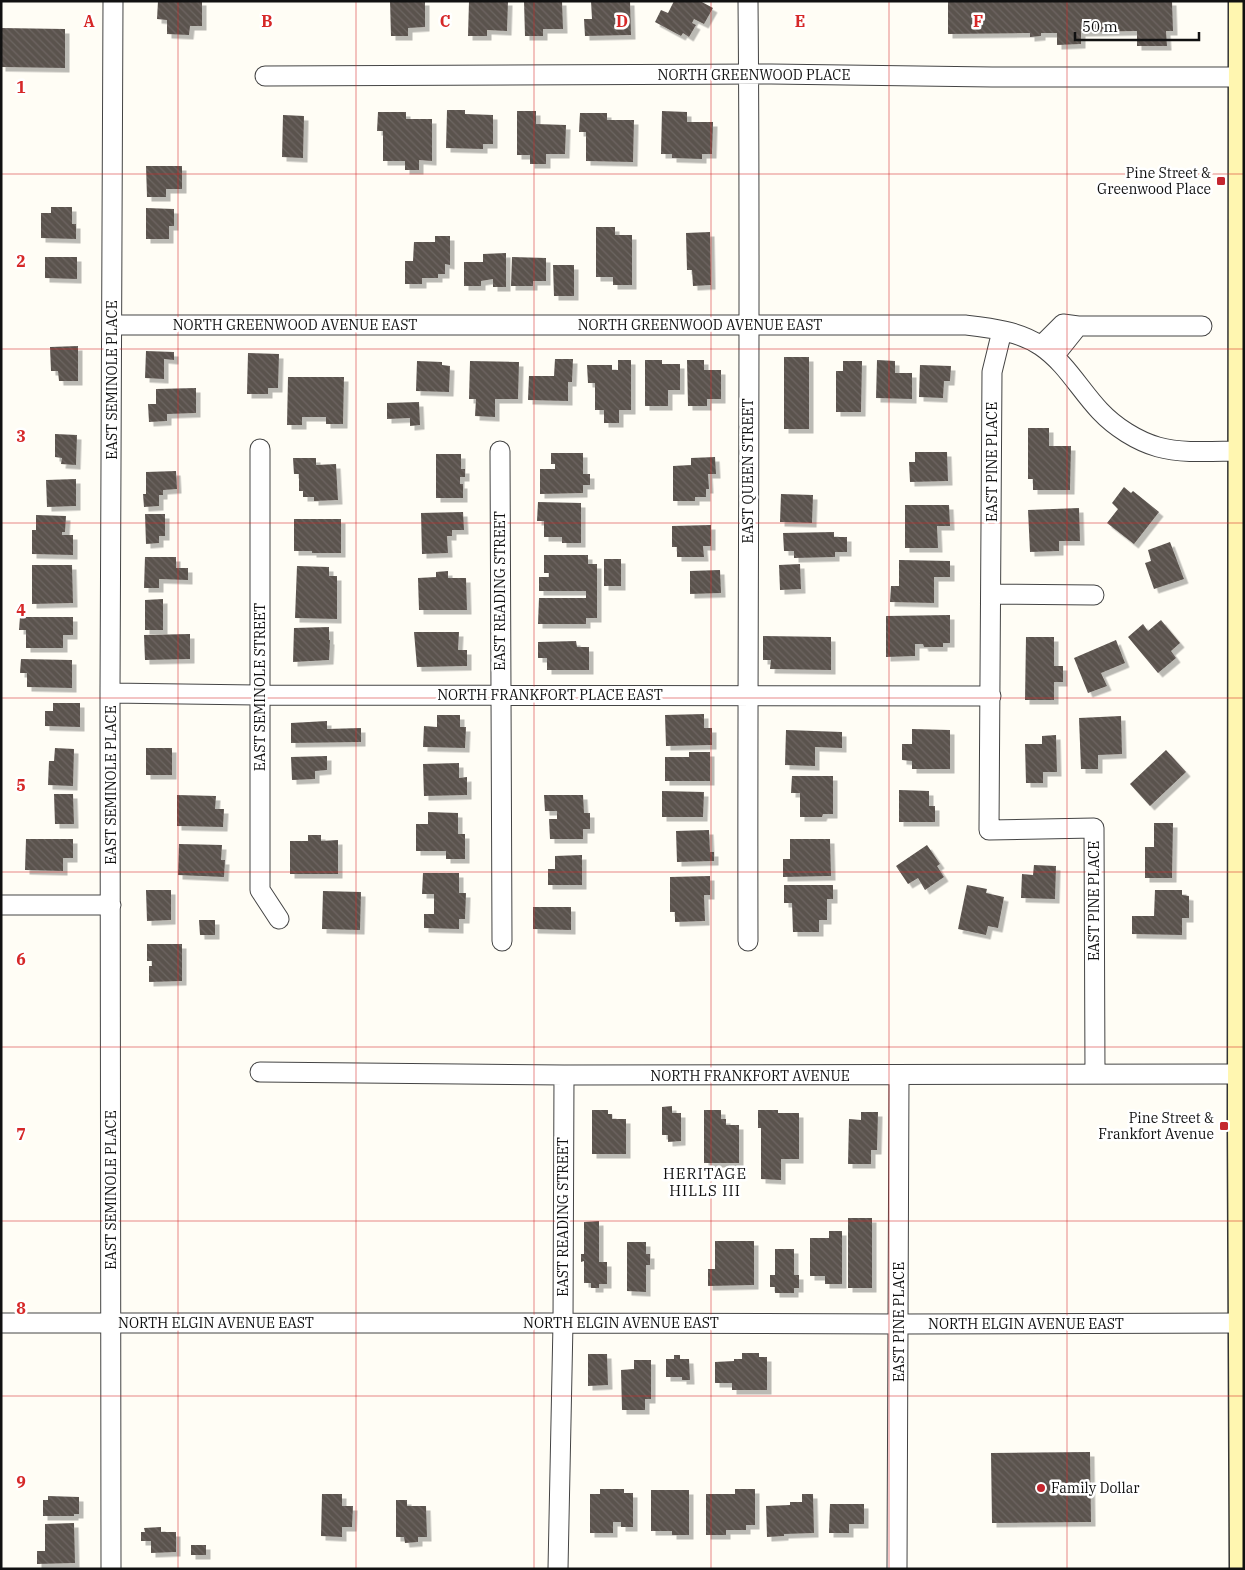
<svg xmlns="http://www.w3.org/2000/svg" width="1245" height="1570" viewBox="0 0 1245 1570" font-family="'IBM Plex Serif',serif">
  <defs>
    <pattern id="building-back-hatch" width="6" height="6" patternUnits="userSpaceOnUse" patternTransform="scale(1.25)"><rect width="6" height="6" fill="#5a524d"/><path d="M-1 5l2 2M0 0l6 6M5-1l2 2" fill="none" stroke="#6d6662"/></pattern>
    <filter id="shadow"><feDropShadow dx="4.5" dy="4.5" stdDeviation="0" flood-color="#0004"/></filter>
  </defs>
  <rect width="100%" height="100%" fill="#fffdf5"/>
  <path fill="url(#building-back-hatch)" filter="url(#shadow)" d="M158 1H202V26H190L189 35 167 34V20L157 19Z
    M390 1H425V27L408 28V36H391Z
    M469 1H508L507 31 487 30V36H468Z
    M524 1H562L563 29H543V36H525Z
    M591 1H630L631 35 585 36 584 19H592Z
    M674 1H700L713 8 704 24 694 19 692 23 696 25 689 37 683 33 681 36 655 22 661 10 668 13Z
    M948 1H1172L1173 31H1166L1167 46H1137V31L1081 32V44L1057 45V33H1041V36L1030 37V33L948 34Z
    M1 28 65 29V68L1 67Z
    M447 110H465V114L493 115V144H483V149L446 148Z
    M517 111H536V124L566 125 565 154H546V164H530V155H517Z
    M662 111 687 112V122H713L712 154H702V159L672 158V154H661Z
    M378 112H406V119H432V161L419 160V170H405V161H383V131H377Z
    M580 113H607V120H634L633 162 586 161V132H579Z
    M283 115 304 116 303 158 282 157Z
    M146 166H182V189H166V197H147Z
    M51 207H72V224H76V239L41 238V213H51Z
    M146 208 174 209V226H169V239H146Z
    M596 227H615V235H632V285H613V277H596Z
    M710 232 711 285 693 286 692 270H687L686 233Z
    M435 236H450V265L445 264V274H438V278H422V284H405V261H413L414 242H435Z
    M506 253V287H493V279L481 281V286H464V262H483V254Z
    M45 257H77V279L45 278Z
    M512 257 546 258V281H533V286H511Z
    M553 265H574V296H554Z
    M78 346V381H59L58 371H51L50 347Z
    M146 351 174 352V360L164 359V379L145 378Z
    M248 353 279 354 278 388H268V394H247Z
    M784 357H809V429H784Z
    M555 359H573L572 382H568V401L528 400 529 376H554Z
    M618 360H631V410H619V423H604V410H595V383H588L587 365H612V370H618Z
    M645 360H662V364H680V390H668V406H645Z
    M687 360H704V370H721V399H707V406H688Z
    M877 360 895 361V373H912V399L876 398Z
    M417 361 442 362V365L450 366 449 392 416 391Z
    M470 361 519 362 518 399H495V417L475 416 476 399H469Z
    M843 361H862L861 412H836V371H843Z
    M920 365 951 366 950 381H944L943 398 919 397Z
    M288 377H344L343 424H326V417H302V425H287Z
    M196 388V413L167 414V421L149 422 148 404H156V389Z
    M419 402 420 425 410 426V418L387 419V403Z
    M1028 428H1049V446H1071L1070 490H1033V479H1028Z
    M55 434 77 435 76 465 61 464 62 458 55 457Z
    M915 452H947L948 481 910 482 909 462H915Z
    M551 453H583V474H590V485H583V493L540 494V469H555V464H551Z
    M436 454H461V469H465V477H460V484H463V498H436Z
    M715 457 716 474H708L709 489H706V497H695V501H673V466L691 465V458Z
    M293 458H316V465L336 464 338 500 314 501V497H303V491H299V474H294Z
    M176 471 177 489 163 490V495H159V506L144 507 143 494H146V472Z
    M76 479V506L47 507 46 480Z
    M1124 487 1131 493 1133 491 1159 512 1134 544 1107 523 1118 509 1112 503Z
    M781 494 813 495 812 523 780 522Z
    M538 502 581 503V543H562V537H544V521H537Z
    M905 505H949L950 526H937L938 548H905Z
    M1079 508 1080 541H1059V551L1030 552 1028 510Z
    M463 512 464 530H452V536H447L448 553 422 554 421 513Z
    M145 514H165V536H159V543L146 544Z
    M36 515 66 516 65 532H62V535H73V555L32 554V530H36Z
    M294 519H341V553H312V551H294Z
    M711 525V546H703L704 557H677V547H672V526Z
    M834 532V537H847V552H835V557L794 558V551H784L783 533Z
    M1170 542 1184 579 1154 589 1145 563 1151 561 1148 550Z
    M544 555H588V564H597V618H586V624H538L539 598H586V591H539V577H549V573H544Z
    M145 557H176V568H188V580L159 579V588H144Z
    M604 559H621V586H604Z
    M899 560 950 561V577H934V603L890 602 891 586H899Z
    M800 564 801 589 780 590 779 565Z
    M32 565H72L73 603 32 604Z
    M297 566 329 567V576H337V619L295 618Z
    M720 570 721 593 690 594V571Z
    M448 571V578H466L467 610H419L418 578 436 577V572Z
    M163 599V630H145V600Z
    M950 615V643H943V647H924L923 644H915V656L886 657V616Z
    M20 617H73V635H63V648H26V630H19Z
    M1161 620 1180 643 1171 651 1176 658 1158 673 1128 637 1143 624 1148 631Z
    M329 627V640H330L329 660 293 662 294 628Z
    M414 632H459L458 650H467V666L417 667Z
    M190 634V659L145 660 144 635Z
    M763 636 831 637V670L770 669 771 660H763Z
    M1026 637H1054V666H1063V682H1054V700H1025Z
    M1116 640 1125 663 1101 673 1107 686 1088 693 1074 658Z
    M576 641 577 647H589V670H547V658H538V642Z
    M21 659 72 660V688L27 687V673H20Z
    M53 703H80V727L45 726V711H53Z
    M704 714V728H712V745L666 746 665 715Z
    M437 715H460V727H466L465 748 423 747 424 726 437 727Z
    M1121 716 1122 754 1098 755V769H1081L1079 718Z
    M327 721V729L361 728V742L291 743V723Z
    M912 729 950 730V769H912V761L902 760V744H912Z
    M786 730 842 732V748L815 747V766L785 765Z
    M1056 735 1057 772H1043V783H1026L1025 744H1042V736Z
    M55 748 74 749 73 786 48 785 49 761H54Z
    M146 748H172V775H146Z
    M1166 750 1186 772 1150 806 1130 784Z
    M689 752H710V781H665V757H689Z
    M327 756V770L315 771V779L292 780 291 757Z
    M459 763V778L467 777V795L424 796 423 764Z
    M792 776H833V814H823L822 817H800V793H791Z
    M899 790 929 791V806H935V822H899Z
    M662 791 704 792 703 817H662Z
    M54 794H73L74 824H55Z
    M177 795 216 796 215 809H224L223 827 177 826Z
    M544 795H583L584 813H590V829H583V839H550L549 819H557V811H545Z
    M428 812 458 813V834H465V859H446V851H416V824H428Z
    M1154 823H1173L1172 878H1145V847H1154Z
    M709 830 710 852H714V861L677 862 676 831Z
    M308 835H321V841L338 840V874H290V841H308Z
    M26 839H73V858H63V871L25 870Z
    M790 839H830L831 876 783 877V859H790Z
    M179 844 222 845 221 860H225L224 877 178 875Z
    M927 845 940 864 937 866 944 877 925 890 918 878 908 884 896 866Z
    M582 855V885H548V869H555V856Z
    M1034 865 1056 866 1055 899 1021 898 1022 874 1033 875Z
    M423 873H459V893H466L465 919H459V929L424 928V914H434V894H422Z
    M710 876V895H704L705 921 675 922V912H670V877Z
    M784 885H833V899H827V920H819V932H793L792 903H784Z
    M967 885 987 889 986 893 1004 897 998 928 988 926 986 935 958 929Z
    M146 890H171V920L147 921Z
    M1155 890H1182V895L1189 896V918H1182V935L1132 934V916H1154Z
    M323 891 361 892 360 930 322 929Z
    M533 907H571V930L533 929Z
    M199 920H215V935H200Z
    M147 944H182V981L149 982V966H152V961H147Z
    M672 1106V1113H681V1141L668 1142V1135H662V1107Z
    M592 1110H608V1114H612V1119H626V1154H592Z
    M704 1110H721V1119H726V1125H739V1163H704Z
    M758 1110H778V1113H799V1159H781V1180L761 1179V1128H758Z
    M861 1112H878L877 1150H871V1164H848L849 1119 861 1120Z
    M848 1218H872V1288H848Z
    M599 1221V1262H607V1284H599V1288H591V1283H584V1261L581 1262V1254H584V1222Z
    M829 1231H842V1284H825V1276H810V1238H829Z
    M715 1241H754V1285L708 1286V1269H715Z
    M627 1242H646V1254H650V1265H646V1292L627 1291Z
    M775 1249H794V1275H799V1288H794V1293H775V1287H770V1275H775Z
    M742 1353H759V1357H767V1390H732V1383H715V1362L734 1361V1359H742Z
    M588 1354H607L608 1385 588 1386Z
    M674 1355H680V1359H689L690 1380H682V1377H666V1359H674Z
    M634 1360H651V1399H645V1410H622L621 1370 634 1369Z
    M1090 1452 1091 1522 992 1523 991 1453Z
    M600 1489H624V1493H633V1527H621V1522H613V1533H590V1494H600Z
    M735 1489H755V1525H746V1530H726V1535H706V1494H735Z
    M651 1490H689V1535H672V1531H651Z
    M322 1494H342V1506H353L352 1527H342V1537L321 1536Z
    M802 1494H813L814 1533 784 1534V1536L767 1537 766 1506 790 1505V1502H802Z
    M48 1496 79 1497V1514H74V1516H43V1500H48Z
    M396 1500H407V1506H426L427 1537H418V1542L405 1543 404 1537H396Z
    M830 1504H864V1524H849V1533H829Z
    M74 1523 75 1563 37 1564V1551H45V1524Z
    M161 1527V1532H176V1552L151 1553V1541H141V1532H145L144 1528Z
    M191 1545H206V1555H191Z"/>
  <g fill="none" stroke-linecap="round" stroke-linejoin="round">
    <defs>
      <path id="street" d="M748 1C751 315 747 628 748 941
        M265 76 771 74 992 77H1242
        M112 325H965C991 328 1019 331 1041 346 1066 363 1080 390 1100 411 1115 427 1137 441 1158 447 1184 454 1215 451 1242 451
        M1002 331 992 372 989 830 1094 828 1095 1074
        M1041 346 1063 324 1078 326H1202
        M1054 356 1078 326
        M260 449V890L279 919
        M500 451 502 941
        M991 594 1094 595
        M110 693 260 695 991 696
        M1 905H111
        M260 1072 564 1075 1241 1074
        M1 1323H563L899 1324 1242 1323
        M111 1569 110 693 113 1
        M558 1569 563 1323 564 1075
        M897 1569 899 1076"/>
      <path id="secondary" d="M1242 1 1241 1126 1243 1569"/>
    </defs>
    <use href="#street" stroke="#444" stroke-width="21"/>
    <use href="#secondary" stroke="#333" stroke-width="29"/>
    <use href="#street" stroke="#fff" stroke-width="19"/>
    <use href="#secondary" stroke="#fff6b0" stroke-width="26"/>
  </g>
  <path fill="none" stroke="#d62828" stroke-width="1" stroke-opacity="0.55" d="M178 1V1569M356 1V1569M534 1V1569M711 1V1569M889 1V1569M1067 1V1569M1 174H1244M1 349H1244M1 523H1244M1 698H1244M1 872H1244M1 1047H1244M1 1221H1244M1 1396H1244"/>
  <g fill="#c4262e" stroke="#fff" stroke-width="2">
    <rect x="1216" y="176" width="10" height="10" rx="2.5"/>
    <rect x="1219" y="1121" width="10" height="10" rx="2.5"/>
    <circle cx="1041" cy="1488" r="5"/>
  </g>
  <g text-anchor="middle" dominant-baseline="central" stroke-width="5" stroke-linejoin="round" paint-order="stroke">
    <g font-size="14" fill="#111" stroke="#fff">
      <text x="754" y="75">NORTH GREENWOOD PLACE</text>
      <text x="295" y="325">NORTH GREENWOOD AVENUE EAST</text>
      <text x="700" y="325">NORTH GREENWOOD AVENUE EAST</text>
      <text transform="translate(112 380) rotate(-90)">EAST SEMINOLE PLACE</text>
      <text transform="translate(992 462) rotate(-90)">EAST PINE PLACE</text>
      <text transform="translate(748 471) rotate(-90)">EAST QUEEN STREET</text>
      <text transform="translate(500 591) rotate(-90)">EAST READING STREET</text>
      <text transform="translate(260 687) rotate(-90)">EAST SEMINOLE STREET</text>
      <text x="550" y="695">NORTH FRANKFORT PLACE EAST</text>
      <text transform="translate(111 785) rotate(-90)">EAST SEMINOLE PLACE</text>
      <text transform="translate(1094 901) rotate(-90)">EAST PINE PLACE</text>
      <text x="750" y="1076">NORTH FRANKFORT AVENUE</text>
      <text transform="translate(111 1190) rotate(-90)">EAST SEMINOLE PLACE</text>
      <text transform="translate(563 1217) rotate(-90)">EAST READING STREET</text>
      <text transform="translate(899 1322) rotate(-90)">EAST PINE PLACE</text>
      <text x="216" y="1323">NORTH ELGIN AVENUE EAST</text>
      <text x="621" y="1323">NORTH ELGIN AVENUE EAST</text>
      <text x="1026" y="1324">NORTH ELGIN AVENUE EAST</text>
    </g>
    <g font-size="14" fill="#111" stroke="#fff" text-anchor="end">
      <text x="1211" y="173">Pine Street &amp;<tspan x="1211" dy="16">Greenwood Place</tspan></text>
      <text x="1214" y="1118">Pine Street &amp;<tspan x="1214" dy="16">Frankfort Avenue</tspan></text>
      <text x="1051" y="1488" text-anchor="start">Family Dollar</text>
    </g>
    <g font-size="15" letter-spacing="1" fill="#111" stroke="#fff">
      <text x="705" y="1173">HERITAGE<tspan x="705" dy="17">HILLS III</tspan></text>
    </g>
  </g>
  <g font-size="16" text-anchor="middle" font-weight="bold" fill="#d62828" stroke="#fff" stroke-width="5" stroke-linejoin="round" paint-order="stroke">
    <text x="89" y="27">A</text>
    <text x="267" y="27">B</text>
    <text x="445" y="27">C</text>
    <text x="622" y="27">D</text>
    <text x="800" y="27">E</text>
    <text x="978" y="27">F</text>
    <text x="21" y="93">1</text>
    <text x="21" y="267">2</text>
    <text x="21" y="442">3</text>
    <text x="21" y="616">4</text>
    <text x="21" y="791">5</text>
    <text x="21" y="965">6</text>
    <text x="21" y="1140">7</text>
    <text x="21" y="1314">8</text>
    <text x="21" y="1488">9</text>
  </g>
  <rect width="1245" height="1570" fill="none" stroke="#111111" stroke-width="5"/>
  <path d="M1075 32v8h124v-8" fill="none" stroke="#111111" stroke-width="2.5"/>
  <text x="1082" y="32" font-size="15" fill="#111111" stroke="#ffffff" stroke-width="4" paint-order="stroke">50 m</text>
</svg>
